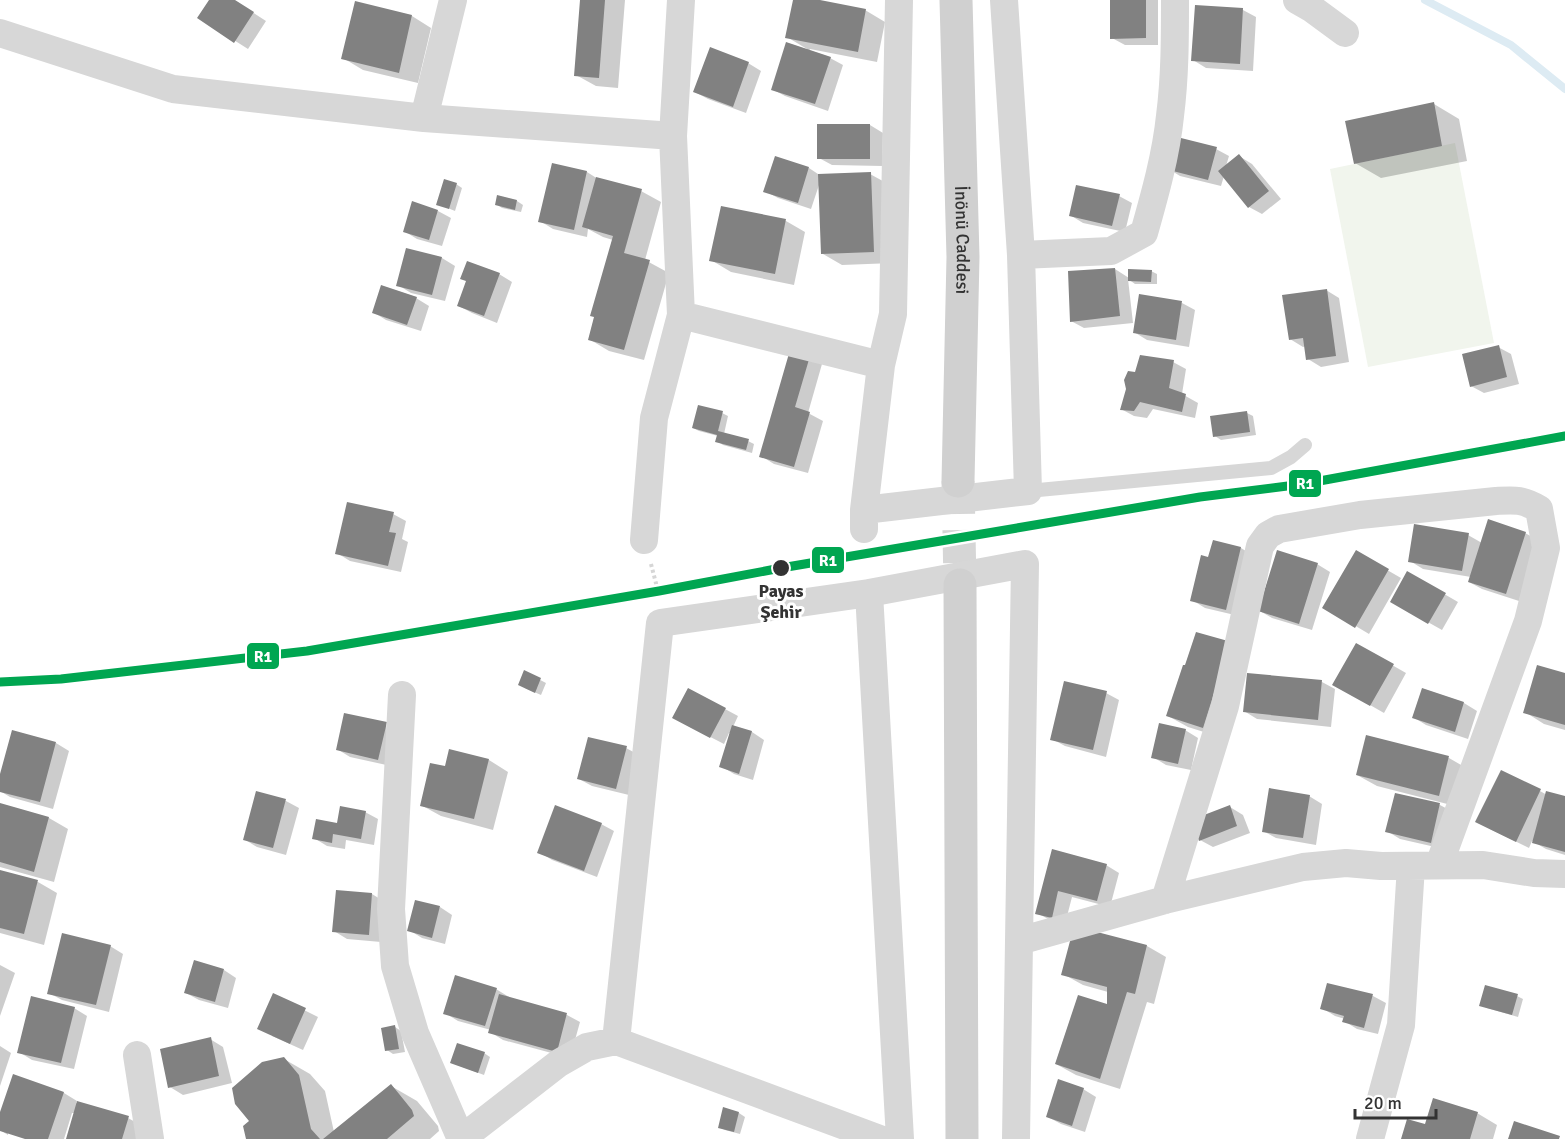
<svg xmlns="http://www.w3.org/2000/svg" width="1565" height="1139" viewBox="0 0 1565 1139" font-family="Signika,sans-serif">
  <rect width="100%" height="100%" fill="#fff"/>
  <path fill="#f1f5ed" d="M1455 143 1494 343 1368 367 1330 169Z"/>
  <path fill="#0003" d="M211 0H234L266 21 248 49 199 18Z
    M582 0H625L618 88 596 86 576 75Z
    M795 0H812L865 10 885 22 877 62 810 49 809 51 830 58 843 65 828 111 785 96 772 89 807 49 787 37Z
    M1111 0H1158V45H1125L1112 38Z
    M356 3 412 16 431 28 418 83 363 70 343 58Z
    M1196 7 1243 10 1256 17 1253 71 1206 68 1193 60Z
    M748 63 761 71 746 113 708 99 695 92Z
    M1434 104 1459 119 1467 161 1381 178 1355 163Z
    M870 125 883 133 882 166 832 165 819 158Z
    M1216 149 1229 156 1226 166 1239 156 1252 164 1281 199 1262 214 1249 207 1224 176 1221 186 1180 176 1167 168Z
    M553 165 587 172 598 179 641 191 661 202 645 260 669 273 644 360 609 351 589 339 613 240 603 237 588 229 587 237 553 229 540 221Z
    M809 168 821 176 870 174 890 185 893 263 842 265 823 254 820 182 811 209 778 198 765 191Z
    M456 184 462 188 455 211 438 204Z
    M1119 196 1132 203 1125 232 1083 223 1070 215Z
    M498 197 517 201 523 205 521 212 502 208 496 204Z
    M722 207 786 221 805 232 794 285 731 272 711 260Z
    M438 211 451 218 442 246 417 239 404 231Z
    M407 249 442 258 455 266 445 301 411 293 398 285Z
    M1115 269 1129 278 1151 271 1157 274V284H1135L1128 279 1133 323 1084 328 1071 321Z
    M499 274 512 282 497 323 472 313 459 306Z
    M1326 290 1339 298 1349 362 1321 367 1308 359 1306 346 1303 347 1290 339Z
    M416 298 429 306 421 331 386 320 373 312Z
    M1182 303 1195 310 1189 347 1147 340 1134 332Z
    M1498 347 1511 354 1519 384 1484 393 1471 386Z
    M791 352 822 364 808 413 823 421 808 473 774 464 761 456Z
    M1173 362 1186 369 1182 394 1198 403 1195 418 1153 409 1147 418 1134 416 1121 409 1136 374Z
    M722 413 728 416 724 434 748 441 754 444 752 453 723 445 717 441 718 436 699 431 693 428Z
    M1247 413 1253 416 1256 435 1221 440 1215 436Z
    M393 514 406 521 402 539 408 542 401 572 350 561 337 553Z
    M1525 533 1538 540 1519 601 1482 589 1469 582 1471 577 1423 569 1410 561 1468 535 1482 543Z
    M1214 542 1241 548 1254 556 1239 616 1205 608 1192 600 1210 559Z
    M1356 552 1401 578 1369 634 1324 607Z
    M1317 564 1330 572 1312 630 1272 618 1260 611Z
    M1408 573 1458 602 1442 630 1392 602Z
    M1197 633 1223 738 1188 727 1168 716Z
    M1357 645 1406 673 1384 713 1335 685Z
    M525 672 546 683 541 695 525 688Z
    M1565 674V730L1544 724 1525 712Z
    M1322 682 1335 689 1331 727 1257 719 1244 711Z
    M1423 690 1464 703 1477 711 1468 739 1426 725 1413 717Z
    M1106 693 1119 700 1106 757 1065 746 1052 739Z
    M725 709 738 716 733 727 752 732 764 740 753 780 734 774 721 766 731 734 729 733 724 744 687 725Z
    M386 724 391 766 350 757 337 749Z
    M1185 730 1198 738 1191 770 1166 765 1153 757Z
    M1367 737 1449 758 1468 769 1459 807 1377 786 1357 775Z
    M56 743 69 751 53 809 10 797 0 791V779Z
    M626 748 639 755 629 795 592 786 579 779Z
    M489 760 508 772 493 830 441 816 421 805 446 768Z
    M1540 791 1547 795 1565 798V855L1546 849 1532 841 1529 848 1490 829Z
    M257 793 286 801 299 808 286 855 257 847 244 839Z
    M1396 794 1440 805 1453 812 1444 849 1400 839 1387 831Z
    M1309 796 1322 804 1316 845 1276 838 1263 831Z
    M0 805 49 818 68 829 54 882 0 867Z
    M1230 807 1243 815 1250 833 1213 847 1200 840Z
    M365 812 378 819 374 845 346 840 345 849 327 846 314 838 338 824Z
    M601 824 614 831 597 877 552 860 539 852Z
    M1053 851 1106 865 1119 873 1110 907 1072 897 1065 924 1050 920 1037 913Z
    M0 872 38 882 57 893 44 945 0 933Z
    M338 891 372 894 385 902 381 942 347 939 334 931Z
    M440 907 452 915 445 944 422 938 409 930Z
    M1076 927 1147 946 1166 957 1154 1004 1147 1002 1120 1089 1076 1075 1056 1064 1108 1006V992L1083 985 1063 974Z
    M110 946 123 954 109 1012 62 1000 49 993Z
    M0 965 15 973 0 1016Z
    M224 970 236 978 228 1008 199 1000 186 993Z
    M1328 984 1373 996 1386 1003 1378 1034 1357 1029 1344 1021 1345 1019 1335 1016 1322 1008Z
    M496 989 509 997V998L567 1015 580 1022 570 1058 503 1040 490 1032 491 1030 458 1021 445 1013Z
    M274 995 318 1017 303 1050 272 1036Z
    M1517 996 1523 999 1518 1017 1487 1008 1481 1005Z
    M74 1008 87 1016 74 1069 32 1060 19 1052Z
    M395 1027 401 1031 405 1052 393 1054 387 1050Z
    M210 1039 223 1047 232 1083 183 1095 170 1087Z
    M0 1046 11 1053 0 1086Z
    M484 1053 490 1057 484 1075 452 1063Z
    M284 1059 310 1074 325 1091 334 1132 391 1086 417 1101 438 1126 439 1131 430 1139H248L251 1121Z
    M14 1076 64 1093 77 1101 76 1103 128 1118 148 1129 145 1139H68L75 1113H72L64 1139H30L8 1132V1135L0 1130V1117Z
    M1083 1089 1096 1097 1085 1132 1061 1124 1048 1117Z
    M724 1109 739 1113 745 1117 740 1134 725 1130 719 1127Z
    M1477 1113 1497 1125 1493 1139H1402L1426 1126Z"/>
  <g fill="none" stroke-linecap="round" stroke-linejoin="round">
    <path stroke="#ddebf3" stroke-width="8" d="M1425 0 1511 45 1565 89"/>
  </g>
  <path fill="#818181" d="M209 0H235L254 12 234 43 197 18Z
    M580 0H605L599 78 574 76Z
    M793 0H820L866 9 858 52 785 38Z
    M1110 0H1146V38L1110 39Z
    M355 1 412 15 399 73 341 59Z
    M1195 5 1243 8 1240 64 1191 61Z
    M786 42 831 57 815 104 771 90Z
    M710 47 749 62 733 107 693 92Z
    M1434 102 1442 146 1354 164 1345 121Z
    M817 124H870V159H817Z
    M1173 136 1217 147 1208 180 1165 169Z
    M1239 154 1269 191 1248 208 1218 171Z
    M775 156 809 167 798 203 763 192Z
    M552 163 587 171 574 230 538 222Z
    M871 172 874 252 821 254 818 174Z
    M596 177 642 189 624 253 650 260 624 350 588 340 594 317 590 316 613 236 582 227Z
    M444 179 457 183 449 209 436 205Z
    M1076 185 1120 194 1112 226 1069 216Z
    M497 195 517 200 515 210 495 205Z
    M412 201 438 210 429 240 403 232Z
    M721 206 786 219 775 274 709 261Z
    M406 248 442 257 432 295 396 286Z
    M467 261 500 273 484 316 457 306 466 281 460 279Z
    M1115 268 1120 316 1070 322 1068 271Z
    M1128 269 1152 270 1151 282 1128 281Z
    M381 285 417 297 407 325 372 313Z
    M1327 289 1336 356 1306 360 1303 338 1289 340 1282 295Z
    M1139 294 1182 301 1176 340 1133 333Z
    M1499 345 1507 377 1470 387 1462 354Z
    M790 350 810 356 795 407 810 412 794 467 759 457Z
    M1140 355 1174 360 1169 388 1186 394 1182 412 1140 402 1134 411 1120 410 1126 389 1124 380 1128 371 1135 372Z
    M698 405 723 411 718 431 749 439 746 450 715 442 717 435 692 428Z
    M1247 411 1250 432 1213 437 1210 416Z
    M347 502 394 512 389 532 396 533 388 566 335 554Z
    M1488 519 1526 532 1506 594 1468 582Z
    M1414 524 1469 533 1462 571 1408 562Z
    M1213 540 1241 547 1226 610 1190 601 1201 555 1208 557Z
    M1277 550 1318 563 1299 624 1258 611Z
    M1356 550 1389 569 1355 628 1322 608Z
    M1407 571 1446 593 1428 624 1390 602Z
    M1196 632 1228 641 1226 655 1203 728 1166 716 1183 665H1185Z
    M1356 643 1394 664 1370 706 1332 685Z
    M1537 665 1565 673V725L1523 713Z
    M524 670 541 678 535 693 518 685Z
    M1247 673 1322 680 1318 720 1243 712Z
    M1064 681 1107 691 1093 750 1050 740Z
    M688 688 726 708 710 738 672 718Z
    M1422 688 1464 702 1455 732 1412 718Z
    M344 713 387 722 378 760 336 750Z
    M1159 723 1186 729 1178 764 1151 758Z
    M732 725 752 731 739 774 719 767Z
    M12 730 56 742 40 802 0 792V774Z
    M1366 735 1449 756 1439 796 1356 775Z
    M588 737 627 746 616 789 577 779Z
    M449 749 489 759 474 819 420 806 430 763 445 766Z
    M1501 770 1541 789 1516 842 1475 822Z
    M1269 788 1310 795 1303 838 1262 832Z
    M256 791 286 799 273 848 243 840Z
    M1546 791 1565 796V852L1532 843Z
    M1395 793 1440 803 1431 843 1385 832Z
    M0 803 49 817 34 872 0 862Z
    M555 805 602 823 584 871 537 853Z
    M1230 805 1237 826 1199 841 1191 820Z
    M340 806 366 811 361 839 333 834 332 843 312 839 316 819 337 823Z
    M1052 849 1107 864 1097 901 1058 891 1052 918 1035 914Z
    M0 870 38 880 24 934 0 928Z
    M336 890 372 893 369 935 332 932Z
    M415 900 440 906 432 938 407 931Z
    M1074 926 1147 945 1135 994 1127 992 1100 1079 1055 1064 1078 995 1107 1004V987L1061 975Z
    M62 933 111 945 96 1005 47 994Z
    M194 960 224 969 215 1002 184 993Z
    M455 975 497 988 485 1026 443 1014Z
    M1327 983 1373 994 1364 1028 1342 1022 1344 1016 1320 1009Z
    M1485 985 1518 994 1512 1015 1479 1006Z
    M273 993 306 1008 290 1044 257 1029Z
    M499 994 567 1013 557 1052 488 1033Z
    M31 996 75 1007 61 1063 17 1053Z
    M395 1025 399 1049 385 1051 381 1028Z
    M211 1037 219 1076 168 1088 160 1049Z
    M457 1043 485 1052 478 1073 450 1063Z
    M284 1057 299 1075 311 1129 320 1139H246L243 1126 249 1121 235 1104 232 1088 262 1062Z
    M13 1074 64 1092 48 1139H25L0 1131V1112Z
    M1058 1079 1084 1088 1072 1126 1046 1117Z
    M391 1084 412 1110 414 1116 387 1139H323Z
    M1433 1098 1478 1112 1470 1139H1401L1407 1119 1425 1124Z
    M77 1101 129 1116 122 1139H66Z
    M723 1107 739 1112 734 1132 718 1128Z
    M1514 1121 1560 1136 1559 1139H1508Z"/>
  <g fill="none" stroke-linecap="round" stroke-linejoin="round">
    <path stroke="#d6d6d6" stroke-width="33" stroke-dasharray="33 16" stroke-linecap="butt" d="M958 481 960 585"/>
    <path stroke="#d6d6d6" stroke-width="4" stroke-dasharray="3 3" stroke-linecap="butt" d="M651 564 659 595"/>
    <path stroke="#d7d7d7" stroke-width="14" d="M1028 491 1271 468 1291 457 1305 445"/>
    <path stroke="#d7d7d7" stroke-width="28" d="M1297 0 1311 8 1345 33
      M0 33 173 89 424 118 673 136 681 0
      M424 118 453 0
      M673 136 681 315 881 365
      M1021 255 1111 251 1144 233C1155 194 1166 155 1170 116 1175 77 1175 38 1175 0
      M864 510 1028 491 1021 255 1004 0
      M864 529V510L881 365 893 314 899 0
      M644 540 654 418 681 315
      M869 593 1025 564 1019 941
      M402 695 391 909 395 966 415 1033 461 1139
      M1165 900 1225 706 1260 546 1268 535 1279 529 1360 515 1496 501C1515 500 1522 499 1539 509L1546 548 1528 621 1439 865
      M616 1041 660 623 869 593 900 1139
      M137 1055 150 1139
      M461 1139 559 1063 587 1047 616 1041 880 1139
      M1016 1139 1019 941 1165 900 1303 867 1346 863 1381 866 1483 865 1534 873 1565 874
      M1370 1139 1401 1025 1411 866"/>
    <g stroke="#d0d0d0" stroke-width="33">
      <path id="s1" d="M956 0 963 257 958 481"/>
      <path d="M960 585 962 1139"/>
    </g>
    <defs>
      <path id="rail-1" d="M0 682 61 679 307 651 659 591 781 568 1200 497 1303 484 1565 436"/>
    </defs>
    <use href="#rail-1" stroke="#fff" stroke-width="14"/>
    <use href="#rail-1" stroke="#00a651" stroke-width="9"/>
  </g>
  <circle fill="#333" stroke="#fff" stroke-width="2" cx="781" cy="568" r="9"/>
  <g text-anchor="middle" dominant-baseline="central" stroke-width="6" stroke-linejoin="round" paint-order="stroke">
    <g font-size="18" fill="#333" stroke="#fff">
      <text stroke="none"><textPath href="#s1" startOffset="240">İnönü Caddesi</textPath></text>
    </g>
    <g font-size="18" font-weight="bold" fill="#333" stroke="#fff">
      <text x="781" y="591">Payas<tspan x="781" dy="21">Şehi̇r</tspan></text>
    </g>
  </g>
  <g stroke="#fff" stroke-width="2">
    <rect x="1288" y="469" width="34" height="29" rx="6" fill="#00a651"/>
    <rect x="811" y="546" width="34" height="28" rx="6" fill="#00a651"/>
    <rect x="246" y="642" width="34" height="28" rx="6" fill="#00a651"/>
  </g>
  <g font-size="16" text-anchor="middle" font-weight="bold" fill="#fff">
    <text x="1305" y="489">R1</text>
    <text x="828" y="566">R1</text>
    <text x="263" y="662">R1</text>
  </g>
  <path d="M1355 1109v9h81v-9" fill="none" stroke="#333333" stroke-width="3"/>
  <text x="1364" y="1109" font-size="18" fill="#333333" stroke="#ffffff" stroke-width="4.5" paint-order="stroke">20 m</text>
</svg>
